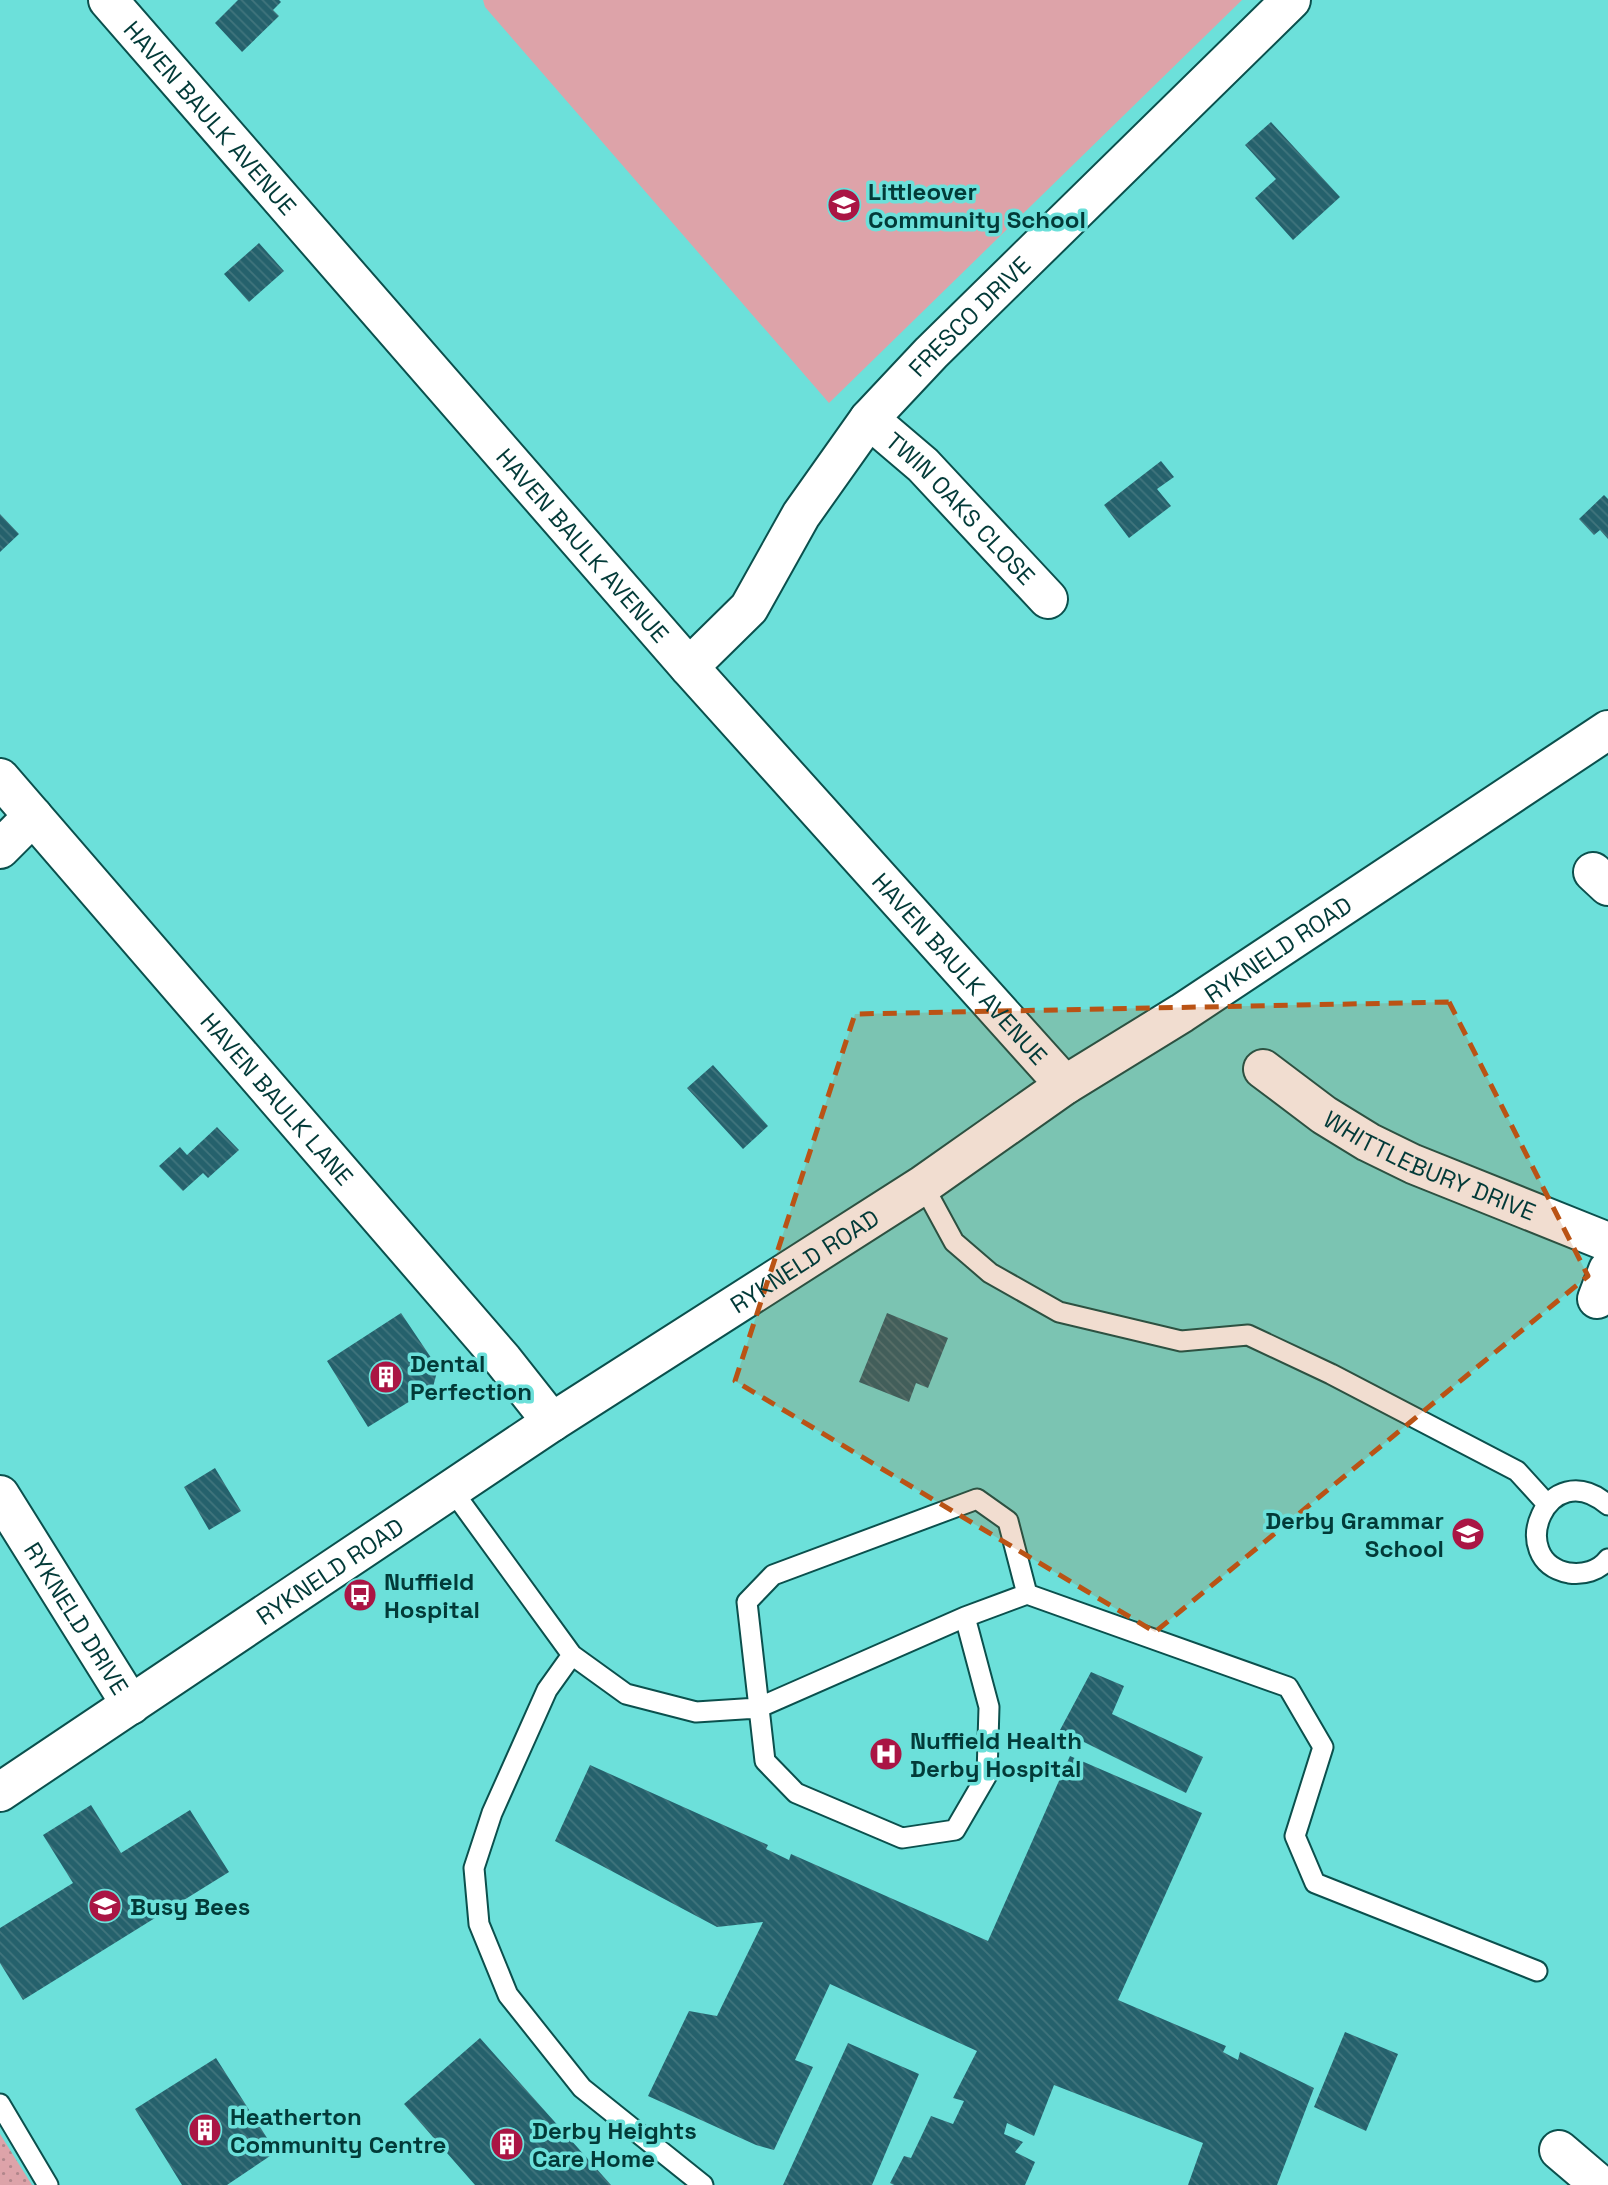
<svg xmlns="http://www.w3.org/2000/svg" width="1608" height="2185" viewBox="0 0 1608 2185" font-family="'Space Grotesk',sans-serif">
  <defs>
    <pattern id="grass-dots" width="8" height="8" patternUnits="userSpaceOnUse" patternTransform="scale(1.75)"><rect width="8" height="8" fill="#dda3a9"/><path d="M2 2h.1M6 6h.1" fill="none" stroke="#b1868b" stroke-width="1.8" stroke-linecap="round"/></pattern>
    <pattern id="building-back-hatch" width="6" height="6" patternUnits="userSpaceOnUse" patternTransform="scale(1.75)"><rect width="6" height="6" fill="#25616c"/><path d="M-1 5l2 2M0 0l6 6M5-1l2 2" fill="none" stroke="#41757d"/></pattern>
  </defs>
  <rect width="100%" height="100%" fill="#6ce0da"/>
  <path fill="url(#grass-dots)" d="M0 2134 32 2185H0Z"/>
  <path fill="#dda3a9" d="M483 0H1242L829 403 485 7Z"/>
  <path fill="url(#building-back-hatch)" d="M238 0H279L281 2 273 10 279 16 242 52 215 23Z
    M1271 122 1340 197 1293 240 1255 198 1276 179 1245 145Z
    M259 243 284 271 249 302 224 274Z
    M1161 461 1174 477 1157 489 1171 506 1129 538 1104 505Z
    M1604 495 1608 499V539L1600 530 1594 535 1579 519Z
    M0 514 19 534 0 552Z
    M713 1065 768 1126 743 1149 687 1088Z
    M217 1127 239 1150 208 1178 203 1173 183 1191 159 1166 180 1147 187 1155Z
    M401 1313 438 1368 433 1387 368 1427 327 1361Z
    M887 1313 948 1338 928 1388 916 1383 909 1402 859 1382Z
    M215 1468 241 1511 209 1530 184 1487Z
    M1091 1672 1124 1686 1112 1714 1203 1757 1186 1793 1060 1730Z
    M1070 1756 1202 1813 1118 2000 1226 2046 1223 2052 1238 2060 1240 2052 1314 2088 1277 2185H1188L1203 2143 1054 2085 1034 2136 1007 2123 1004 2134 1023 2142 1015 2152 1035 2162 1025 2185H894L890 2183 904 2156 911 2158 931 2116 953 2124 964 2101 953 2098 977 2051 830 1984 795 2060 813 2067 774 2150 756 2145 648 2096 689 2011 717 2016 763 1922 717 1927 555 1841 590 1765 768 1845 766 1849 789 1860 791 1854 988 1941Z
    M91 1805 121 1853 190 1810 229 1872 23 2000 0 1963V1928L73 1883 43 1835Z
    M1345 2032 1398 2054 1366 2131 1314 2107Z
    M480 2038 611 2185H475L404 2104Z
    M848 2043 919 2074 872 2185H783Z
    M216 2058 276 2152 227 2185H182L135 2109Z"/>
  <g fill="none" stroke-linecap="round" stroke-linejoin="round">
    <defs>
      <path id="lane" d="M923 1185 954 1242 990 1273 1059 1312 1181 1341 1248 1335 1331 1374 1517 1471 1547 1504
        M452 1490 572 1655 626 1694 696 1712 758 1708 965 1617 1027 1594 1288 1687 1323 1747 1295 1836 1315 1883 1537 1971
        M1608 1505C1547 1453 1504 1561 1569 1573 1583 1575 1599 1571 1608 1559
        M965 1617 989 1707 987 1775 955 1830 902 1838 796 1793 765 1761 747 1602 773 1575 977 1499 1008 1521 1027 1594
        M572 1655 547 1690 492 1813 474 1868 479 1924 508 1995 582 2088 703 2185
        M0 2104 48 2185"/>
      <g id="street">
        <path id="s1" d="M108 0 689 667 1065 1085"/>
        <path id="s2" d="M869 419 923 465 1048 599"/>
        <path id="s3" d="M689 667 749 608 801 515 869 419 931 353 1291 0"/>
        <path d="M0 849 33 816"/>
        <path d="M1593 872 1608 886"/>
        <path id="s4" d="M1263 1069 1324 1115 1368 1142 1413 1164 1608 1242"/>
        <path d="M1597 1299 1608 1270"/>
        <path id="s5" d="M0 1495 131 1705"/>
        <path d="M1559 2150 1600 2185"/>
      </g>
      <g id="secondary">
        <path id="s6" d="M0 778 503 1360 552 1422"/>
        <path id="s7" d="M0 1792 552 1422 923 1185 1065 1085 1182 1013 1608 730"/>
      </g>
    </defs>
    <use href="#lane" stroke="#0b504d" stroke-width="23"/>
    <use href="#street" stroke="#0b504d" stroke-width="42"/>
    <use href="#secondary" stroke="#0b504d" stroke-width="42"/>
    <use href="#lane" stroke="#fff" stroke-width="19"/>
    <use href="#street" stroke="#fff" stroke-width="38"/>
    <use href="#secondary" stroke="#fff" stroke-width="38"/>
  </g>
  <path fill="#ba5315" fill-opacity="0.2" stroke="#ba5315" stroke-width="5" stroke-dasharray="14 9" stroke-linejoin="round" d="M1449 1002 1588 1276 1155 1632 735 1381 855 1014Z"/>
  <defs>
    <symbol id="school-disc" viewBox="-11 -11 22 22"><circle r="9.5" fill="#aa1544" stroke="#6ce0da"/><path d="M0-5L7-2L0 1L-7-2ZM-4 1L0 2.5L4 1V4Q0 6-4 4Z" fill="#fff"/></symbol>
    <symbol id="building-disc" viewBox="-11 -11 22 22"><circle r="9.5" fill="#aa1544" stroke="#6ce0da"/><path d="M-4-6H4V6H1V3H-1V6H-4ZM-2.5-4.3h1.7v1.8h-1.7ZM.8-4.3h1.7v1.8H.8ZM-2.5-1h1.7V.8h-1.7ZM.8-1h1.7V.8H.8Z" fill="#fff"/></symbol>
    <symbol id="bus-disc" viewBox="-11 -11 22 22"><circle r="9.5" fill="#aa1544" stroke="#6ce0da"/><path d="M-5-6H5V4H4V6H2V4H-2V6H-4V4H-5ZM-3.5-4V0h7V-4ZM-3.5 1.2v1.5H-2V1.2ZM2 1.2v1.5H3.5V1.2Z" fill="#fff"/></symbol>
    <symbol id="hospital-disc" viewBox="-11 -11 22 22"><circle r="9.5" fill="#aa1544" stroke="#6ce0da"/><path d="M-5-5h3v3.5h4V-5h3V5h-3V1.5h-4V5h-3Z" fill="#fff"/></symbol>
  </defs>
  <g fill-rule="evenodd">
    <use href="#school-disc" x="825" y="186" width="38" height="38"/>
    <use href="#building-disc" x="367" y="1358" width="38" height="38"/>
    <use href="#school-disc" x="1449" y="1515" width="38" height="38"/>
    <use href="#bus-disc" x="341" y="1576" width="38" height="38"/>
    <use href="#hospital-disc" x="867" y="1735" width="38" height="38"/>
    <use href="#school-disc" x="86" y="1887" width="38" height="38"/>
    <use href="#building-disc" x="186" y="2111" width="38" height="38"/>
    <use href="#building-disc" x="488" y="2125" width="38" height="38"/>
  </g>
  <g text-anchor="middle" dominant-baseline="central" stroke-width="7" stroke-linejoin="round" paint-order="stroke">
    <g font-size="24" fill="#023a38" stroke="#6ce0da">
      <text stroke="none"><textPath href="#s1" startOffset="156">HAVEN BAULK AVENUE</textPath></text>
      <text stroke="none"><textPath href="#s3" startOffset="452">FRESCO DRIVE</textPath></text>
      <text stroke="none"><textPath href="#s2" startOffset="128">TWIN OAKS CLOSE</textPath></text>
      <text stroke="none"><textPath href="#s1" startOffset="723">HAVEN BAULK AVENUE</textPath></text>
      <text stroke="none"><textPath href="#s7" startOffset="1531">RYKNELD ROAD</textPath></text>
      <text stroke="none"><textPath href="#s1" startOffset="1290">HAVEN BAULK AVENUE</textPath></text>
      <text stroke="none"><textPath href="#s6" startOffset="424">HAVEN BAULK LANE</textPath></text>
      <text stroke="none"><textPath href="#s4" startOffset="194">WHITTLEBURY DRIVE</textPath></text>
      <text stroke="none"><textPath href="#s7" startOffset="964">RYKNELD ROAD</textPath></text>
      <text stroke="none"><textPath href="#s7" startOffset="397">RYKNELD ROAD</textPath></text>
      <text stroke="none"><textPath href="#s5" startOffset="145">RYKNELD DRIVE</textPath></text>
    </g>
    <g font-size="24" font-weight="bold" fill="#023a38" stroke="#6ce0da" text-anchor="start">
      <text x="868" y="191">Littleover<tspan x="868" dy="28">Community School</tspan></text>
      <text x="410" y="1363">Dental<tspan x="410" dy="28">Perfection</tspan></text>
      <text x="1444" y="1520" text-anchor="end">Derby Grammar<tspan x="1444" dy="28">School</tspan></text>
      <text x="384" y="1581">Nuffield<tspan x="384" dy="28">Hospital</tspan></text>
      <text x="910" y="1740">Nuffield Health<tspan x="910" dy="28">Derby Hospital</tspan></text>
      <text x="130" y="1906">Busy Bees</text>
      <text x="230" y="2116">Heatherton<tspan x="230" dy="28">Community Centre</tspan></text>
      <text x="532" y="2130">Derby Heights<tspan x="532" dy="28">Care Home</tspan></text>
    </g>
  </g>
</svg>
